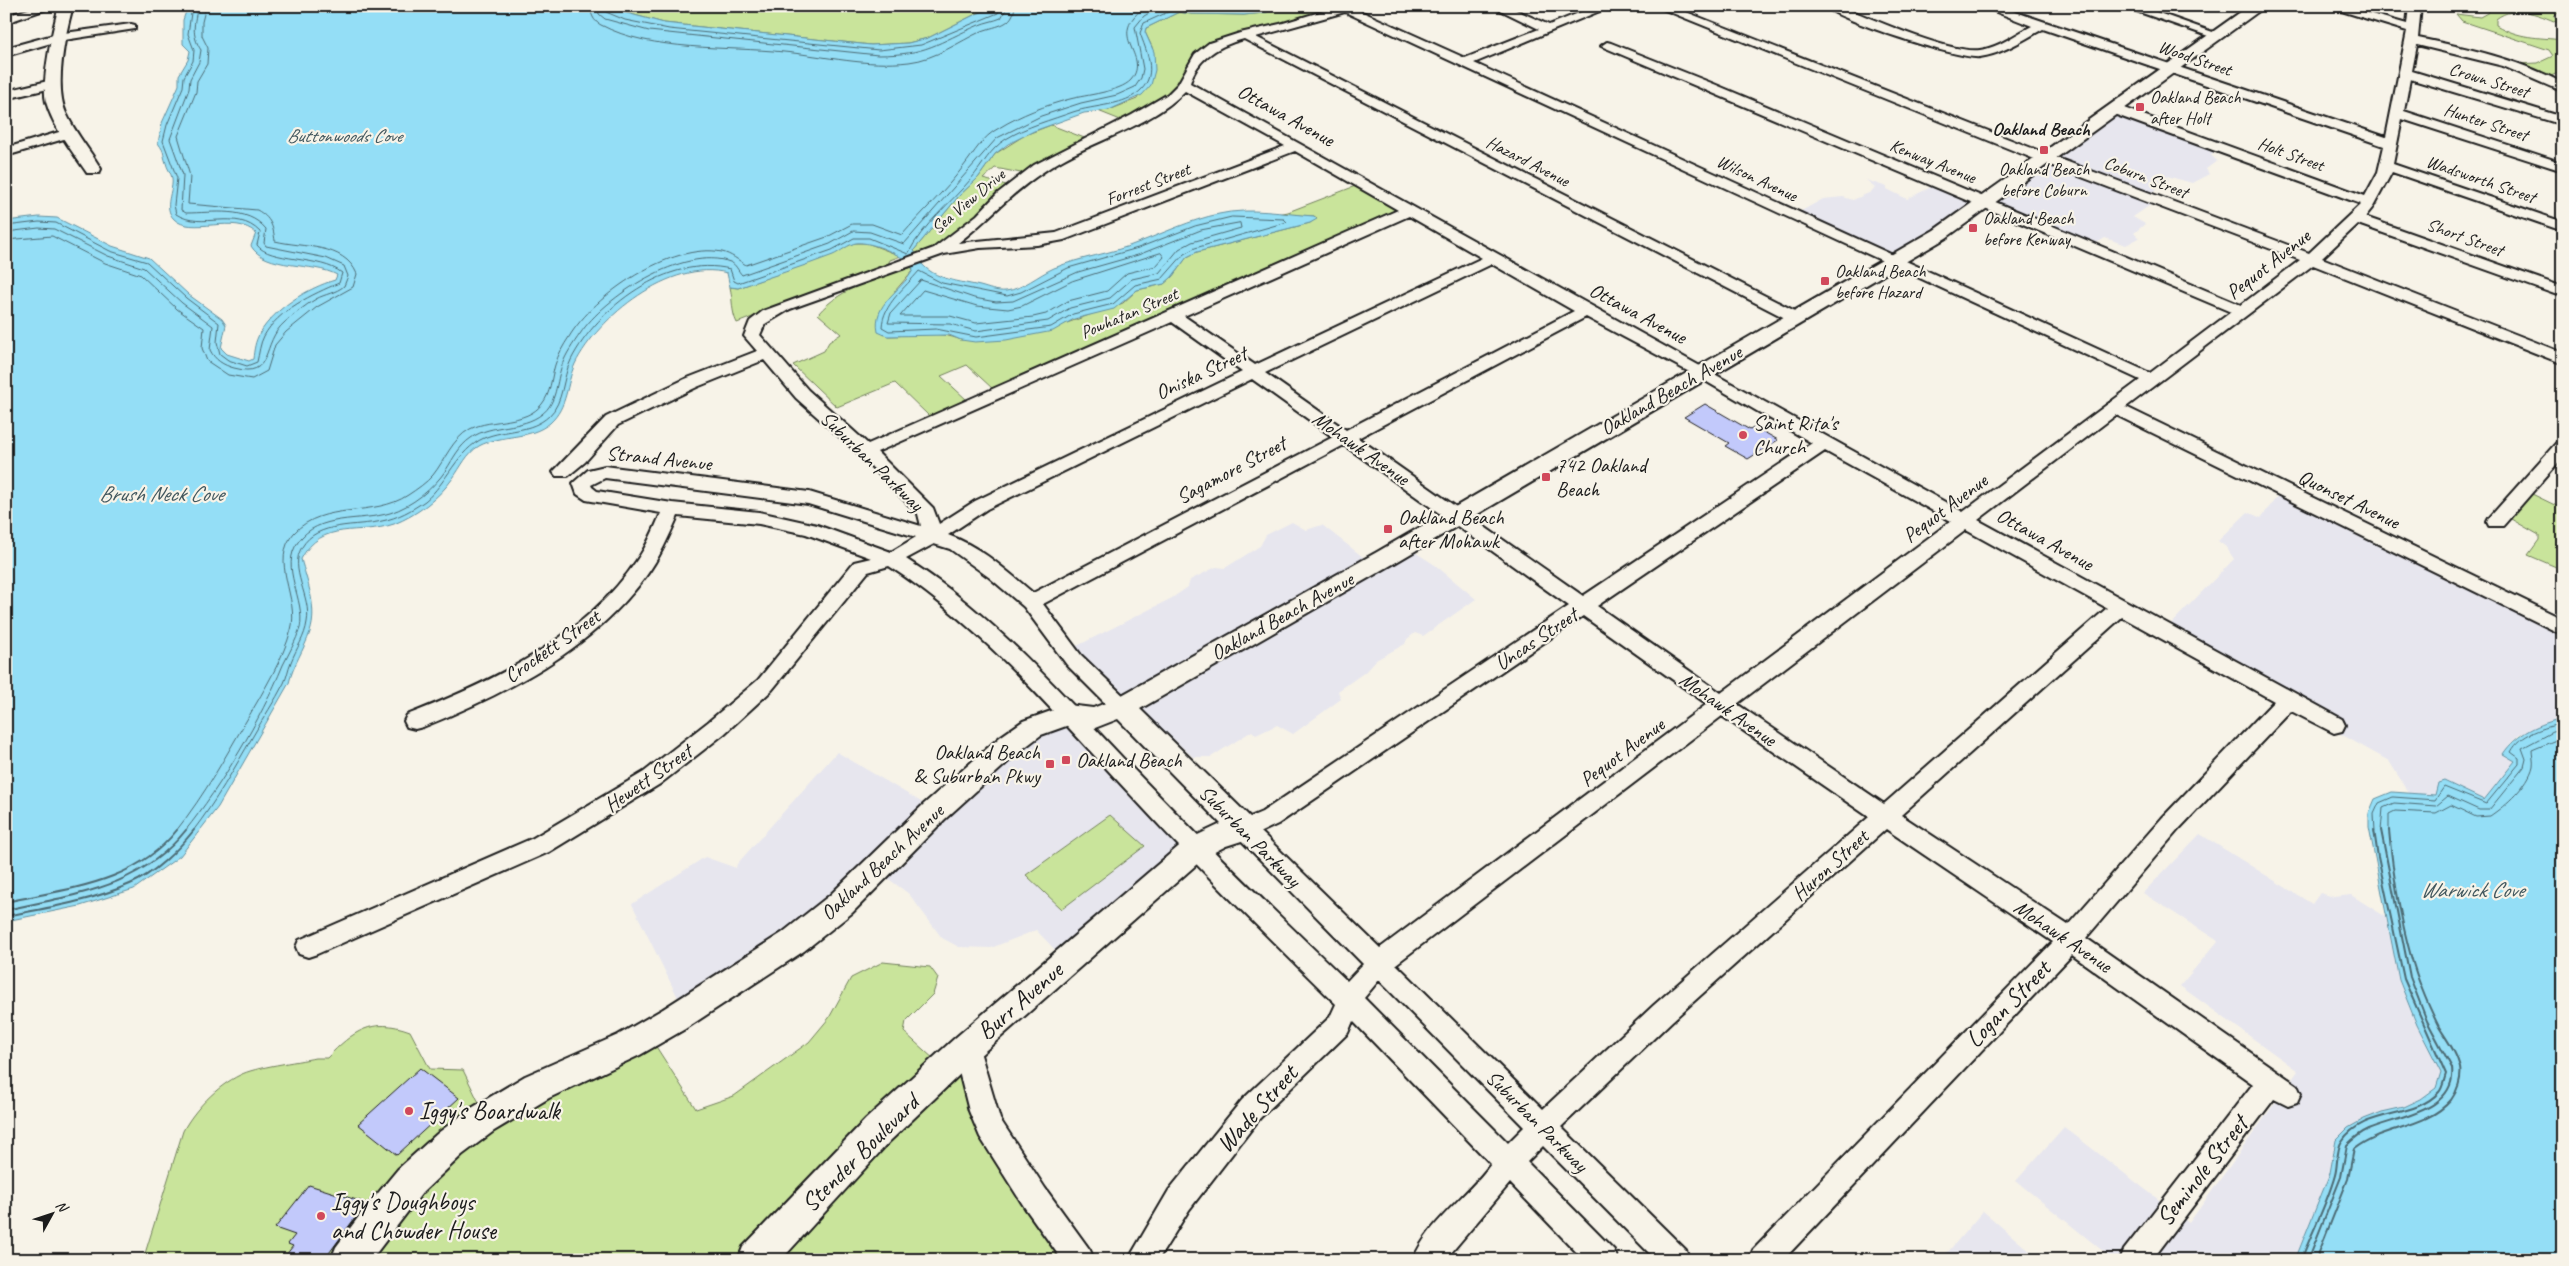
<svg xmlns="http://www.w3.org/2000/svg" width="2569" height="1266" viewBox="0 0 2569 1266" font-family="Caveat,sans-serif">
  <rect width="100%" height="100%" fill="#f7f3e8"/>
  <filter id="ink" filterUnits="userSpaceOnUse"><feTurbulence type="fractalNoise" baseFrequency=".02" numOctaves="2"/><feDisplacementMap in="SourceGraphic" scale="10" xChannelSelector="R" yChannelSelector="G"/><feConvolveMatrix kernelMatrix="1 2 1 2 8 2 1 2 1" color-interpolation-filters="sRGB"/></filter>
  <g filter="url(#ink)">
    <path fill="#e7e6ee" d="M2116 111 2220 148 2211 155 2217 161 2206 169 2209 174 2192 183 2167 176 2169 180 2146 196 2156 201 2133 217 2145 224 2134 233 2139 238 2126 245 2105 238 2090 247 1990 204 1893 260 1794 215 1823 199 1843 197 1853 200 1871 192 1875 187 1866 180 1887 187V189L1907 199 1939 183 1987 202Z
      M2285 486 2435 569 2563 635V718L2519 735 2509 745 2515 761 2484 800 2443 781 2438 783 2435 795 2409 793 2389 761 2161 634 2234 559 2226 547 2218 541 2248 512 2261 518Z
      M1292 522 1306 530 1322 525 1372 564 1407 547 1435 565 1476 599 1423 636 1415 633 1407 639 1405 644 1376 660 1365 672 1338 691 1341 699 1293 734 1277 725 1256 735 1252 731 1211 757H1193L1073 648 1172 598 1188 587 1190 580 1216 567 1225 568 1260 546 1266 535Z
      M1059 711 1192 850 1065 960 1036 930 991 948 959 947 942 938 909 894 886 877 683 1008 632 904 705 857 736 868 737 864 837 752 938 812Z
      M2200 834 2312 904 2320 893 2334 897 2351 895 2386 917 2399 980 2417 1025 2442 1072 2436 1088 2421 1099 2404 1107 2382 1112 2336 1140 2330 1173 2295 1260H2114L2016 1181 2064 1127 2189 1223 2298 1071 2180 986 2218 941 2143 893Z
      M1983 1211 2040 1260H1941Z"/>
    <path fill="#c9e49b" stroke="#72805c" d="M601 6H998L976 14 928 38 908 43 871 45 664 23Z
      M1283 6H1353L1261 30 1237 33 1207 43 1176 85 1162 99 1123 121 1098 111 1109 110 1137 99 1154 61 1152 47 1145 32 1146 28 1179 12 1191 14 1244 15 1264 13Z
      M2488 6H2563V14L2559 11 2554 16 2563 25C2542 16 2516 3 2496 19V25C2520 39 2537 37 2563 40V71L2546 78 2514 64 2538 63 2553 56 2549 50 2462 21 2456 14 2480 17 2489 12Z
      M1051 125 1087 139 1026 174 995 168 983 179 1010 186C982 211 951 242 916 256L914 250 959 196 978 178 995 154 1025 135Z
      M1358 185 1404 212 993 389 967 365 941 376 967 400 929 416 895 383 837 407 793 365 824 351 829 342 841 334 818 314C842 286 878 279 912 267L913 270 895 291 888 336C912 336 938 330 961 340L1064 324 1123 303 1137 290 1164 284 1172 277 1187 257 1197 252 1310 223 1317 218 1314 216 1278 214 1288 212Z
      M854 243H867L901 256 890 260 888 264 737 323C731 311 733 300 730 287L738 288 820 259Z
      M2530 493 2563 509V570L2528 555 2539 540V535L2504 515Z
      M1110 815 1145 846 1062 909 1026 875Z
      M883 962 930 967 938 978 933 994 906 1021 904 1032 935 1060 947 1066 968 1086 1069 1260H143L183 1131C194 1110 217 1086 240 1075 255 1067 297 1062 315 1058H327C353 1031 372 1017 410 1031L430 1069 463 1070 485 1115 648 1034 696 1109 734 1096 809 1042 829 1018 851 978Z"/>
    <path fill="#94def6" stroke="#64909f" d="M188 6H601L664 23 871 45 908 43 928 38 976 14 998 6H1283L1264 13 1244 15 1191 14 1179 12 1146 28 1145 32 1154 52 1155 70 1151 85 1142 95 1109 110 1084 113 1034 131 1008 144 995 154 978 178 959 196 914 250C924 279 954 280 980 286 988 288 997 292 1006 291 1023 289 1038 275 1054 268 1081 257 1110 254 1137 243 1164 233 1190 220 1219 214 1249 207 1283 214 1314 216L1317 219 1310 223 1197 252 1187 257 1172 277 1164 284 1137 290 1114 309 1074 319 1053 331 1006 340 975 342 961 340 949 335 887 336 878 332C872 303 901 292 913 270 908 256 871 241 856 243 849 244 840 252 833 255 802 267 769 277 738 288L730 287 727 273C671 258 598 317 575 364 566 384 568 407 550 423 530 440 501 434 479 446 467 453 461 467 453 478 439 498 417 515 394 524 359 536 322 519 301 559 307 581 318 609 310 632 304 650 293 665 289 683L218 807 180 856 134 889 80 906 6 921V221L39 217 57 218 112 246 149 258 189 295 222 319 226 325 221 348 227 354 249 361 253 359C254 350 255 341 260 333 275 308 308 288 335 280L337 275C314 262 265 270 251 246L256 233C236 213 190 236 174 219 162 207 174 191 172 178 171 173 167 168 166 163 162 152 166 154 158 143L162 123 179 85V75L188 60 190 51 183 44V20Z
      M2563 718V1260H2295L2330 1173 2336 1140 2348 1128 2364 1119 2382 1112 2404 1107 2421 1099 2436 1088 2441 1072 2417 1025 2399 980 2369 827V813L2375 799 2392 792 2435 795 2438 783 2444 781 2484 800 2515 761 2503 754C2517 733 2539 724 2563 718Z"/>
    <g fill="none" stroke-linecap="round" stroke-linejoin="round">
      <path stroke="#4c6a73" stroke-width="1" d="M590 6C591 14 593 21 601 25 652 52 727 46 784 52 825 56 867 67 909 62 936 59 958 42 982 31 998 25 1013 26 1015 6
        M597 6 599 14 605 19 649 31 878 55C927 55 937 43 979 25 986 22 994 21 1001 18L1008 6
        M604 6 606 12 625 20 669 29 879 50 921 45 998 13 1001 6
        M1232 217 1284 219 1287 222 1195 248 1184 254 1162 279 1135 285 1113 304 1073 314 1051 327 976 337 936 329 889 331 882 327C883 304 905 288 919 271L942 283 1007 296 1021 292 1068 268 1138 248 1195 226Z
        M1240 223 1241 228 1192 242 1179 249 1159 273 1132 279 1110 298 1070 308 1048 321 976 331 950 324 888 323 891 313 921 280 974 298 996 302 1013 301 1078 272 1138 255 1201 230Z
        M6 226 39 222 56 223 110 251 147 262 186 298 219 323 217 342 220 354 228 360 247 366 257 362C259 354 260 343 264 336 278 310 313 294 339 283L342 273C321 256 269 262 257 245L260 232C236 207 202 231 176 214L174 205 177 178 163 141 167 125 183 87 184 77 193 61 194 50 188 34 192 6
        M6 232 39 228 54 229 108 256 144 268 182 303 213 326 210 350C215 360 223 365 234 368 275 379 260 343 285 322 295 314 305 305 316 299 325 294 336 293 344 286L348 276 344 266 326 258 266 246 264 243 266 229C247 206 213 213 186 213L181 210 183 175 170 139 189 89 190 79 199 62 201 50C191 35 194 23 198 6
        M6 240 52 236 105 263 141 275 177 309 204 328 202 348 207 361 228 375 252 379 267 371 275 345 286 332 317 307 353 287 357 274C344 243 303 248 275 241 273 226 271 218 257 210L188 204 190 176 178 136 196 92 197 81 207 64 208 48 202 36V22L206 6
        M1161 253 1164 257 1156 266 1127 273 1107 291 1068 301 1046 314 1033 317 976 323 950 316H900L923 290 977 306 1008 309 1022 306 1072 281Z
        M176 831C206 793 225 757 249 716 264 690 283 659 291 630 300 599 269 561 294 533 323 501 374 518 408 495 417 489 426 483 433 475 445 460 452 439 470 429 492 418 526 425 542 404 551 393 551 378 555 365 558 355 563 346 569 337 594 295 671 242 722 252 731 254 738 260 746 265L827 237 852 224H872L902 235C922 212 945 191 963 167 975 152 982 137 999 128 1020 115 1046 105 1070 99 1085 95 1120 92 1131 80 1152 54 1103 37 1146 6
        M185 831C222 785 261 719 283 665 289 653 296 641 300 628 306 599 279 568 298 542 318 513 360 522 390 513 412 506 433 489 446 470 453 459 459 446 471 438 492 423 522 430 542 414 557 403 556 382 562 365 566 354 573 344 580 334 604 297 684 245 730 262 736 264 738 271 742 275L830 244 853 231 870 232 904 244 997 138 1041 116 1081 103 1117 95 1135 87 1141 78 1143 69 1135 27 1144 16 1162 6
        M193 831C216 801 234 769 253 736 263 718 275 701 284 683 287 677 288 669 291 662 296 649 305 637 307 622 312 597 288 569 302 547 317 521 357 527 382 521 398 518 412 510 425 501 447 483 457 450 484 438 505 429 531 433 549 416 564 402 562 378 571 360 598 307 668 254 730 269L734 281 738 283 832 250 854 238H869L908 254C923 224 950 204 971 179 983 165 990 149 1006 139 1027 126 1051 120 1073 112 1094 105 1125 106 1141 90 1158 73 1146 51 1140 33L1144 23 1179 7 1243 10 1268 6
        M2375 831 2374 814 2379 803 2393 797 2435 800 2444 787 2486 804 2519 764V758L2511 752C2521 733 2544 728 2563 723
        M2381 831 2383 808 2394 803 2436 806 2448 796 2479 810H2489L2524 767 2526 759 2522 748 2552 732 2563 730
        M2389 831V814L2395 811 2436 813 2451 805 2476 817 2490 816C2505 806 2529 785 2533 766 2534 761 2532 755 2532 750L2563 737"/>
      <path stroke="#4c6a73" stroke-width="2" d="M6 902C69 888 134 884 177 830
        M6 910C75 894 139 889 186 830
        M6 916C47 908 91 901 130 884 154 874 178 850 194 830
        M2301 1260C2312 1232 2327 1204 2335 1175 2338 1165 2336 1149 2342 1141 2364 1108 2414 1120 2439 1092 2443 1088 2444 1079 2446 1074L2404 979 2378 857 2374 830
        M2308 1260 2341 1177 2347 1145C2353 1139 2360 1133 2369 1129 2397 1117 2457 1111 2452 1068L2427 1021 2410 977 2381 830
        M2316 1260 2348 1179 2354 1149C2383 1126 2426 1129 2451 1100 2457 1092 2462 1078 2460 1068 2457 1053 2447 1040 2439 1027 2433 1015 2427 1002 2422 989 2404 944 2393 878 2389 830"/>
    </g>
    <path fill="#c2c9fb" stroke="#1c1c1c" d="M1705 404 1750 430 1755 427 1778 440 1748 459 1725 446 1729 443 1684 417Z
      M420 1068 459 1098 397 1155 358 1124Z
      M309 1185 366 1203 324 1260H282L293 1246 288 1244 295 1235 275 1228Z"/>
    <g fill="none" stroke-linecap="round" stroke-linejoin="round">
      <defs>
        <path id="minor" d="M38 6H55L6 23V16Z
          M1340 6H1358L1356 9 1465 58 1539 29 1492 6H1507L1549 25 1596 6H1612L1474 63 2150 373 2231 312 1601 46 1607 42 1611 43 1714 84 2241 305 2300 260 2042 162 1655 6H1671L2052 156 2309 253 2361 204 2111 113 2110 110 2111 107H2121L2365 196 2378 172 2384 146 2043 29C2023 40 2002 54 1980 57 1960 60 1836 19 1824 6H1840C1871 18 1950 54 1980 50 1998 48 2016 34 2032 26L1981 6H1998L2386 137 2407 31 2325 6H2343L2407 24 2409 6H2421L2418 38C2468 48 2517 59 2563 83V92L2503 66 2417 45 2412 71 2563 117V125L2410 79 2404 111 2563 163V171L2402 119 2393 164 2563 222V231L2392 172 2373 207 2365 217 2563 287V297L2358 224 2322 258 2563 353V364L2313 265 2126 407 2563 619V635L2116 415 1978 520 2342 719 2345 725 2342 731 2334 733 2291 711 2178 830 2086 938 2297 1085 2301 1094 2297 1103 2288 1106 2274 1099 2152 1260H2120L2124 1250 2253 1084 2072 955 1783 1260H1749L1753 1250 2053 942 1886 829 1672 1021 1561 1127 1686 1250 1690 1260H1656L1543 1146 1527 1162 1614 1250 1618 1260H1584L1510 1183 1445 1260H1413C1429 1221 1467 1197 1491 1164L1353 1021 1348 1033 1260 1118 1189 1210 1158 1260H1128L1169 1190 1242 1100 1330 1017 1336 1004C1266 935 1196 866 1130 794 1055 714 982 626 889 566L868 572 772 690 724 734 660 784 549 852 317 954 308 957 299 954 296 947 299 940 533 838 644 772 708 722 758 680 854 562 871 558 806 534 759 524 678 516C669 536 660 557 646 576 592 650 506 693 423 727L415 729 407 727 404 721 407 715C492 682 585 638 637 560 647 546 654 529 661 513L586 500 577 494 573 483 588 470 605 466 809 492 921 526 918 514 860 455 796 398 764 360 697 387 618 425 585 462 568 476H556L553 472 606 417 685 379 757 351 744 336 750 321 763 311 934 248 977 215 998 193 1034 165 1132 115 1168 94 1178 84 1195 54 1209 43 1240 33 1280 24ZM1345 12 2140 380 1963 512 1190 83C1197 58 1220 45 1244 39L1789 320H1801L1803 317 1801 314 1256 37ZM1185 91 1285 146 1056 233 958 243C988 220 1012 192 1043 172 1087 141 1147 130 1185 91ZM1295 151 1398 210 868 444 808 390 760 335 765 324 790 309 944 254 980 248 1037 245 1064 240ZM1409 216 1482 258 1255 365 1184 316ZM1492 264 1574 311 1346 430 1265 373ZM1586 317 1695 375 1812 443 1583 596 1358 438ZM1172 322 1242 372 975 501 939 524 933 508 877 452ZM1252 379 1333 437 1033 593C1007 571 980 546 948 535L987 509ZM1344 445 1569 606 1262 812 1236 823 1233 829 1236 835 1363 964 1347 981C1276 913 1205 844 1137 773 1065 698 995 615 906 559L934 544 950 549 990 578 1024 607 1067 665 1115 713 1122 715 1129 713 1133 707 1129 701 1081 655 1043 604ZM1825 451 1951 521 1721 693 1597 606ZM605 478 808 504 916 537 891 552 817 525 759 512 672 503 597 491 592 487 591 485ZM1966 530 2107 608 1884 804 1737 704ZM1583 616 1707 704 1380 948 1261 832 1278 824ZM2122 617 2274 701 2162 818 2068 925 1901 815ZM1722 716 1869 817 1654 1005 1543 1109 1396 964ZM1379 980 1524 1127 1508 1143 1364 998Z
          M2122 6H2139L2224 36 2218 40 2214 38Z
          M131 24 135 25V29L58 41 6 56V48L57 34Z
          M52 80 58 84 56 87 6 99V91Z
          M69 129 74 130 76 133 74 136 6 156V148Z
          M2563 441V457L2503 526H2489L2487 522 2489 518 2557 442Z
          M966 1036 975 1040 979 1048 1000 1119 1045 1188 1090 1250 1094 1260H1062L1025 1208 980 1137 969 1111 953 1048 957 1040Z"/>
        <path id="tertiary" d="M59 6H73C65 35 54 86 66 113 75 133 90 150 101 169L99 173H87C72 151 53 127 46 102 41 82 53 27 59 6Z
          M2249 6H2266L1946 238 1393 564 1140 709 1254 821 1258 829 1254 837 1226 846 1205 857 977 1058 890 1141 781 1260H738L743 1247 866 1119 955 1038 1185 841 1221 824 1118 719 1095 728 1069 725 1041 735 1020 751 944 820 852 913 804 951 685 1029 640 1055 549 1098 494 1131 462 1155 422 1193 371 1260H331L336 1247 360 1215 398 1169 438 1133 470 1109 525 1076 618 1035 663 1009 782 933 830 895 924 804 1000 737 1023 721 1068 705 1093 708 1113 700 1377 552 1934 230Z"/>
      </defs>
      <use href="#minor" stroke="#1c1c1c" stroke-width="4"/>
      <use href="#tertiary" stroke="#1c1c1c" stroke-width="4"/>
      <use href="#minor" fill="#f7f3e8" fill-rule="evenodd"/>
      <use href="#tertiary" fill="#f7f3e8" fill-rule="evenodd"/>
    </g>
  </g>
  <g fill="#d1495b" stroke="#f7f3e8" stroke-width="2">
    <rect x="2135" y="102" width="10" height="10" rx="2.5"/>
    <rect x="2039" y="145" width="10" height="10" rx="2.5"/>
    <rect x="1968" y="223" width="10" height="10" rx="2.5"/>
    <rect x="1820" y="276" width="10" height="10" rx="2.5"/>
    <circle cx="1743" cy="435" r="5"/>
    <rect x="1541" y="472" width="10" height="10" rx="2.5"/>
    <rect x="1383" y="524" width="10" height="10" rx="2.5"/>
    <rect x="1061" y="755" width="10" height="10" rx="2.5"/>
    <rect x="1045" y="759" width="10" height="10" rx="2.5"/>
    <circle cx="409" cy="1111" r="5"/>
    <circle cx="321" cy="1216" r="5"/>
  </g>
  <g text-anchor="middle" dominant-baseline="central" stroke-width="4.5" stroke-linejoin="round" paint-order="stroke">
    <g font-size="18" fill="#1c1c1c" stroke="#f7f3e8">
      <text transform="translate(2195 58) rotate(19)">Wood Street</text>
      <text transform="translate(2489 80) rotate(17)">Crown Street</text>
      <text transform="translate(2486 122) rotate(18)">Hunter Street</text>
      <text transform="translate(2291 154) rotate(20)">Holt Street</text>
      <text transform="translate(1528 161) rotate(27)">Hazard Avenue</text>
      <text transform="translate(1933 161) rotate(22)">Kenway Avenue</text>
      <text transform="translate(2146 177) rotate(21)">Coburn Street</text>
      <text transform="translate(1757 178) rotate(25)">Wilson Avenue</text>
      <text transform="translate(2481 179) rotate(19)">Wadsworth Street</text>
      <text transform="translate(1148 184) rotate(-21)">Forrest Street</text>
      <text transform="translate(968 201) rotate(-40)">Sea View Drive</text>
      <text transform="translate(2465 237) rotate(20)">Short Street</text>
      <text transform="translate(1129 313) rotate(-23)">Powhatan Street</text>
    </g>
    <g font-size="18" fill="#1c1c1c" stroke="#f7f3e8" text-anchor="start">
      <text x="2150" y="97">Oakland Beach<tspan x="2150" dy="21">after Holt</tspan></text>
      <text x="2044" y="169" text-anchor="middle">Oakland Beach<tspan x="2044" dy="21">before Coburn</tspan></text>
      <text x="1983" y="218">Oakland Beach<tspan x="1983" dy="21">before Kenway</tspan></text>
      <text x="1835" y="271">Oakland Beach<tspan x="1835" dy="21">before Hazard</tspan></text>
    </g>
    <g font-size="19" font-weight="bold" fill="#1c1c1c" stroke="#f7f3e8">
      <text x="2041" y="129">Oakland Beach</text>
    </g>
    <g font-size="19" font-style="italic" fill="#40565d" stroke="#f7f3e8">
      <text x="344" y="136">Buttonwoods Cove</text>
    </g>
    <g font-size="21" fill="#1c1c1c" stroke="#f7f3e8">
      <text transform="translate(1286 115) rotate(29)">Ottawa Avenue</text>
      <text transform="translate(2268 264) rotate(-38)">Pequot Avenue</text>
      <text transform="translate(1638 313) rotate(28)">Ottawa Avenue</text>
      <text transform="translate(1201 373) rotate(-25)">Oniska Street</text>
      <text transform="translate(1671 390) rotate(-30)">Oakland Beach Avenue</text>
      <text transform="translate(1361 448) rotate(35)">Mohawk Avenue</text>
      <text transform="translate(659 458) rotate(6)">Strand Avenue</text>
      <text transform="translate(872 461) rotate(44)">Suburban Parkway</text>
      <text transform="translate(1231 470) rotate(-28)">Sagamore Street</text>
      <text transform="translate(2349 499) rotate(26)">Quonset Avenue</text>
      <text transform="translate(1945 508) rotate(-37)">Pequot Avenue</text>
      <text transform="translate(2045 539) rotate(29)">Ottawa Avenue</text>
      <text transform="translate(1282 616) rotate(-29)">Oakland Beach Avenue</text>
      <text transform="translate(1536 639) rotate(-34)">Uncas Street</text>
      <text transform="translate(552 646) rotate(-35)">Crockett Street</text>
      <text transform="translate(1728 709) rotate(35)">Mohawk Avenue</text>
      <text transform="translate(1622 752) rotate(-37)">Pequot Avenue</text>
      <text transform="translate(648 778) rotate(-35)">Hewett Street</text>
      <text transform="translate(1250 836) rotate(45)">Suburban Parkway</text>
      <text transform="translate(882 862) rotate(-43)">Oakland Beach Avenue</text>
      <text transform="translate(1830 865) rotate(-42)">Huron Street</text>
      <text transform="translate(2063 936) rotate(34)">Mohawk Avenue</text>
      <text transform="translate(1537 1121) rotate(45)">Suburban Parkway</text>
    </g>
    <g font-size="21" fill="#1c1c1c" stroke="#f7f3e8" text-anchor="start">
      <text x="1753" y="423">Saint Rita's<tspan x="1753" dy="24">Church</tspan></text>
      <text x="1556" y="465">742 Oakland<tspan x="1556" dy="24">Beach</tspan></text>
      <text x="1398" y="517">Oakland Beach<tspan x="1398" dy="24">after Mohawk</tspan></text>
      <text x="1040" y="752" text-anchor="end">Oakland Beach<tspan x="1040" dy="24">&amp; Suburban Pkwy</tspan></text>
      <text x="1076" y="760">Oakland Beach</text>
    </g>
    <g font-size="22" font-style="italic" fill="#40565d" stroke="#f7f3e8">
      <text x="161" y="494">Brush Neck Cove</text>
      <text x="2472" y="890">Warwick Cove</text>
    </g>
    <g font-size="25" fill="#1c1c1c" stroke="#f7f3e8">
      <text transform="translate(1020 1001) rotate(-41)">Burr Avenue</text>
      <text transform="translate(2008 1004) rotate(-46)">Logan Street</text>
      <text transform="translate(1257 1109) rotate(-48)">Wade Street</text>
      <text transform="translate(860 1153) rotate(-45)">Stender Boulevard</text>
      <text transform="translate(2202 1171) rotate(-52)">Seminole Street</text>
    </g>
    <g font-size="25" fill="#1c1c1c" stroke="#f7f3e8" text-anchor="start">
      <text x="419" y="1111">Iggy's Boardwalk</text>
      <text x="331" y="1202">Iggy's Doughboys<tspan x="331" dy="29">and Chowder House</tspan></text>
    </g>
  </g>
  <rect width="2569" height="1266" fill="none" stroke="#f7f3e8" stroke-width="25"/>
  <rect x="12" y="12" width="2544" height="1241" fill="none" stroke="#1c1c1c" stroke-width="2" filter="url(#ink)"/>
  <g transform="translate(52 1214) rotate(50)" stroke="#f7f3e8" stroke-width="4" paint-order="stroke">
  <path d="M0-4L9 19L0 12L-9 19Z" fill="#1c1c1c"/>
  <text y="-8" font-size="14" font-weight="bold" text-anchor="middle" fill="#1c1c1c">N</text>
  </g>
</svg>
